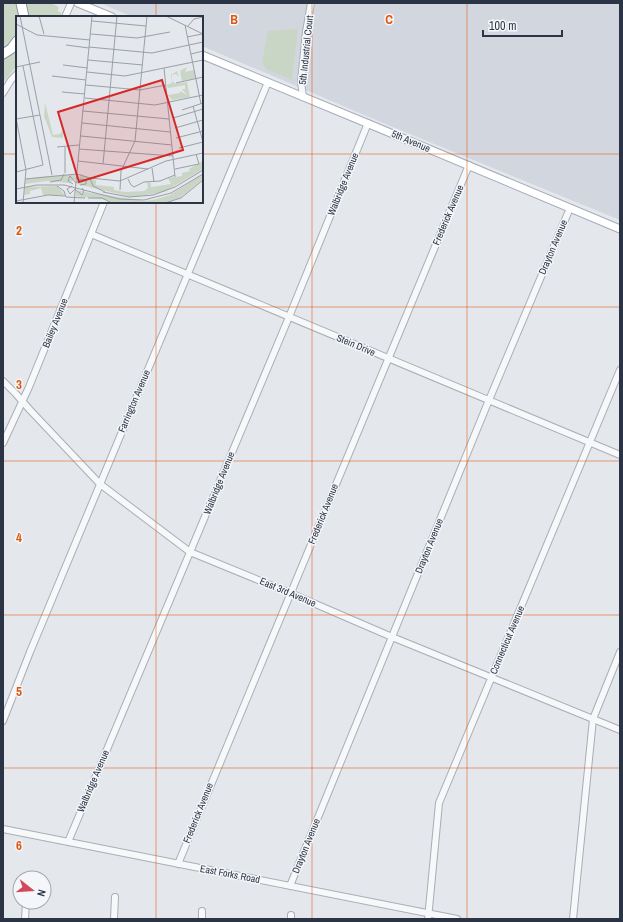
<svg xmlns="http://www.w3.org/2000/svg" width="623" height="922" viewBox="0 0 623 922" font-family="'Archivo Narrow',sans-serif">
  <rect width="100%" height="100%" fill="#e4e7ec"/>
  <path fill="#d2d6de" d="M100 3H620V220L383 123 202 46V17H133Z"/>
  <path fill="#c9d6c5" d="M3 3H20L22 17H17V36L16 39 3 51Z
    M25 3C36 3 52 0 59 8L58 9 59 12H61V17H27Z
    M298 29 292 80 266 69 262 62 268 31Z
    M17 46V66L10 74 3 83V57Z"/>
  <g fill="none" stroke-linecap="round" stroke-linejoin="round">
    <defs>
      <path id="minor" d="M65 17 71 3
        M3 93 11 80 17 74
        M303 97 301 82 306 32 311 3
        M91 234 620 455
        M3 381 16 394 30 410 100 484 190 552 290 593 392 637 620 730
        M3 443 29 387 104 202
        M3 721 30 652 268 82
        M3 829 457 919
        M68 842 289 317 368 123
        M178 864 469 165
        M290 886 294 876 489 400 570 208
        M25 919 26 902
        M114 919 115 897
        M202 919V911
        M291 919V915
        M428 919 439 803 620 370
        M573 919 593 719 620 652"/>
      <path id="major" d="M78 3 112 17
        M202 55 381 129 620 229"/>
      <path id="highway" d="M21 3 24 17
        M3 54 11 49 17 41"/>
    </defs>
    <use href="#minor" stroke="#a9aeb7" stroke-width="8"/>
    <use href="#major" stroke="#a3abb8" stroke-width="9"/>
    <use href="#highway" stroke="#8b94a3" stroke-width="11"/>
    <use href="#minor" stroke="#f7f8fa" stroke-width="6"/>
    <use href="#major" stroke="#fff" stroke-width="7"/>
    <use href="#highway" stroke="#fff" stroke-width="9"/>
  </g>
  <path fill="none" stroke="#df570f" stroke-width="1" stroke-opacity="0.55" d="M156 3V17M312 3V919M467 3V919M3 154H17M202 154H620M156 202V919M3 307H620M3 461H620M3 615H620M3 768H620"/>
  <g text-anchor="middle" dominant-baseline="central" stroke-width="3" stroke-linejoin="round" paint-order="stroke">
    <g font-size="10" fill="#2b3445" stroke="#f4f6f9">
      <text transform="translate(306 50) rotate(-84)">5th Industrial Court</text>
      <text transform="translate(411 141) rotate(23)">5th Avenue</text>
      <text transform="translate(343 184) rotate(-68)">Walbridge Avenue</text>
      <text transform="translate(448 215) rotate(-67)">Frederick Avenue</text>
      <text transform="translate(553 247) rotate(-67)">Drayton Avenue</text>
      <text transform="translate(55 323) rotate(-68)">Bailey Avenue</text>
      <text transform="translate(356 345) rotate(23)">Stein Drive</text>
      <text transform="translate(134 401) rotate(-67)">Farrington Avenue</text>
      <text transform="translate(219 483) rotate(-68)">Walbridge Avenue</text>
      <text transform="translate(323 514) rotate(-68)">Frederick Avenue</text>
      <text transform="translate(429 546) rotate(-68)">Drayton Avenue</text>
      <text transform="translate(288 592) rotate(23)">East 3rd Avenue</text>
      <text transform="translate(507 640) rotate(-67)">Connecticut Avenue</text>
      <text transform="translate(93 781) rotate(-67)">Walbridge Avenue</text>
      <text transform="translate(198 813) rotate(-68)">Frederick Avenue</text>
      <text transform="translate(306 846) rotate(-68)">Drayton Avenue</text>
      <text transform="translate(230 874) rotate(11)">East Forks Road</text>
    </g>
  </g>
  <g transform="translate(16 16)">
    <rect width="187" height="187" fill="#e4e7ec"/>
    <path d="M171 51 169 56 178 54 180 62 166 65 164 55ZM161 55 163 61 160 58 156 59V65L160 68 171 66 174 81 156 84 152 79 164 77V75L171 79 166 73H169V69L152 72 151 69 156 67 155 59ZM29 87 37 119 44 118 48 112 47 122 36 121 28 100ZM187 145V153L148 176 116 181 61 168 64 158 80 164V169L98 171V174L109 176 128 175 132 172 131 166 135 167V171L155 168 152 162 166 160V157L174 155 173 153ZM60 158V163L52 167 31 165 9 168 10 163 22 161ZM187 158V163L164 182 149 187H97L91 184 60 180V175H68L63 179 69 176 128 185 137 184 154 179ZM41 170 49 179H27L25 172 14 175V178L8 179 9 171Z" fill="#c9d6c5"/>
    <path fill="none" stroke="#9a9fa9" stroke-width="1" d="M4 0 36 159M23 0 28 18M150 0 187 18M76 5 130 10M0 8 21 19 74 24M169 9 185 88M172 10 178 3 187 1M75 18 121 22 154 16M171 21 186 18M50 29 73 32M73 31 136 37 187 26M175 38 187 35M72 44 127 49M47 49 72 52M0 51 24 46M148 52 159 161M71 56 109 60 187 44M36 60 70 64M160 67 187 61M70 69 124 74 150 69M46 76 69 78M69 82 139 89 187 79M177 90 187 126M166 94 187 87M67 95 153 103M0 102 10 154 7 187M157 102 187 93M0 103 24 99M66 107 154 116M159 112 187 104M65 120 156 129M160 122 187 115M41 131 63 129M163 132 187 126M63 133 157 140M62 145 132 153M87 148 101 0M136 152 138 166M159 153 183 148 180 138M0 156 27 149 7 50M49 157V131M74 162 77 170 89 176M9 163 61 158 74 162 104 165 150 145 187 137M112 163 115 169 118 171 128 166 144 165 159 159M34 166 45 164 48 158M57 168 52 165 54 160 60 167 65 163 70 164V168L64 169M41 170 48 175 50 181M56 170 51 173 54 178 59 173 66 179 68 175 66 172M0 173 21 169H48L103 183 128 184 155 177 187 158M104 174 105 155 119 125 131 0M87 176 113 181 137 179 159 171 187 154M50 181 69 182M72 182H86L96 187M0 185 32 179 49 180M58 187 76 0M149 187 165 182 187 164"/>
    <path fill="#d62828" fill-opacity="0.15" stroke="#d62828" stroke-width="2" d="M146 64 167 134 63 166 42 96Z"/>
    <rect width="187" height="187" fill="none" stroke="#2b3445" stroke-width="2"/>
  </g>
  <g font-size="13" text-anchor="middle" font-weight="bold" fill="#df570f" stroke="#f4f6f9" stroke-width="3" stroke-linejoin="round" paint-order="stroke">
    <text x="234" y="24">B</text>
    <text x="389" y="24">C</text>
    <text x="19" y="235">2</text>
    <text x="19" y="389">3</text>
    <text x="19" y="542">4</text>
    <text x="19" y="696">5</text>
    <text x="19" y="850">6</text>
  </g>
  <rect width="623" height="922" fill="none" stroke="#2b3445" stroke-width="8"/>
  <g transform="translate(32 890) rotate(107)"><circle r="19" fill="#f4f6f9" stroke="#a4a8b1"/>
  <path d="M0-3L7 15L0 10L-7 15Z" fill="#d1495b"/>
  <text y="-6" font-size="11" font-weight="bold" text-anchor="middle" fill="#2b3445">N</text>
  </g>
  <path d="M483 30v6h79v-6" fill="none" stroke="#2b3445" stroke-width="2"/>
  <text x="489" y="30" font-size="12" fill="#2b3445" stroke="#f4f6f9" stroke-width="3" paint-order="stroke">100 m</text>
</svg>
